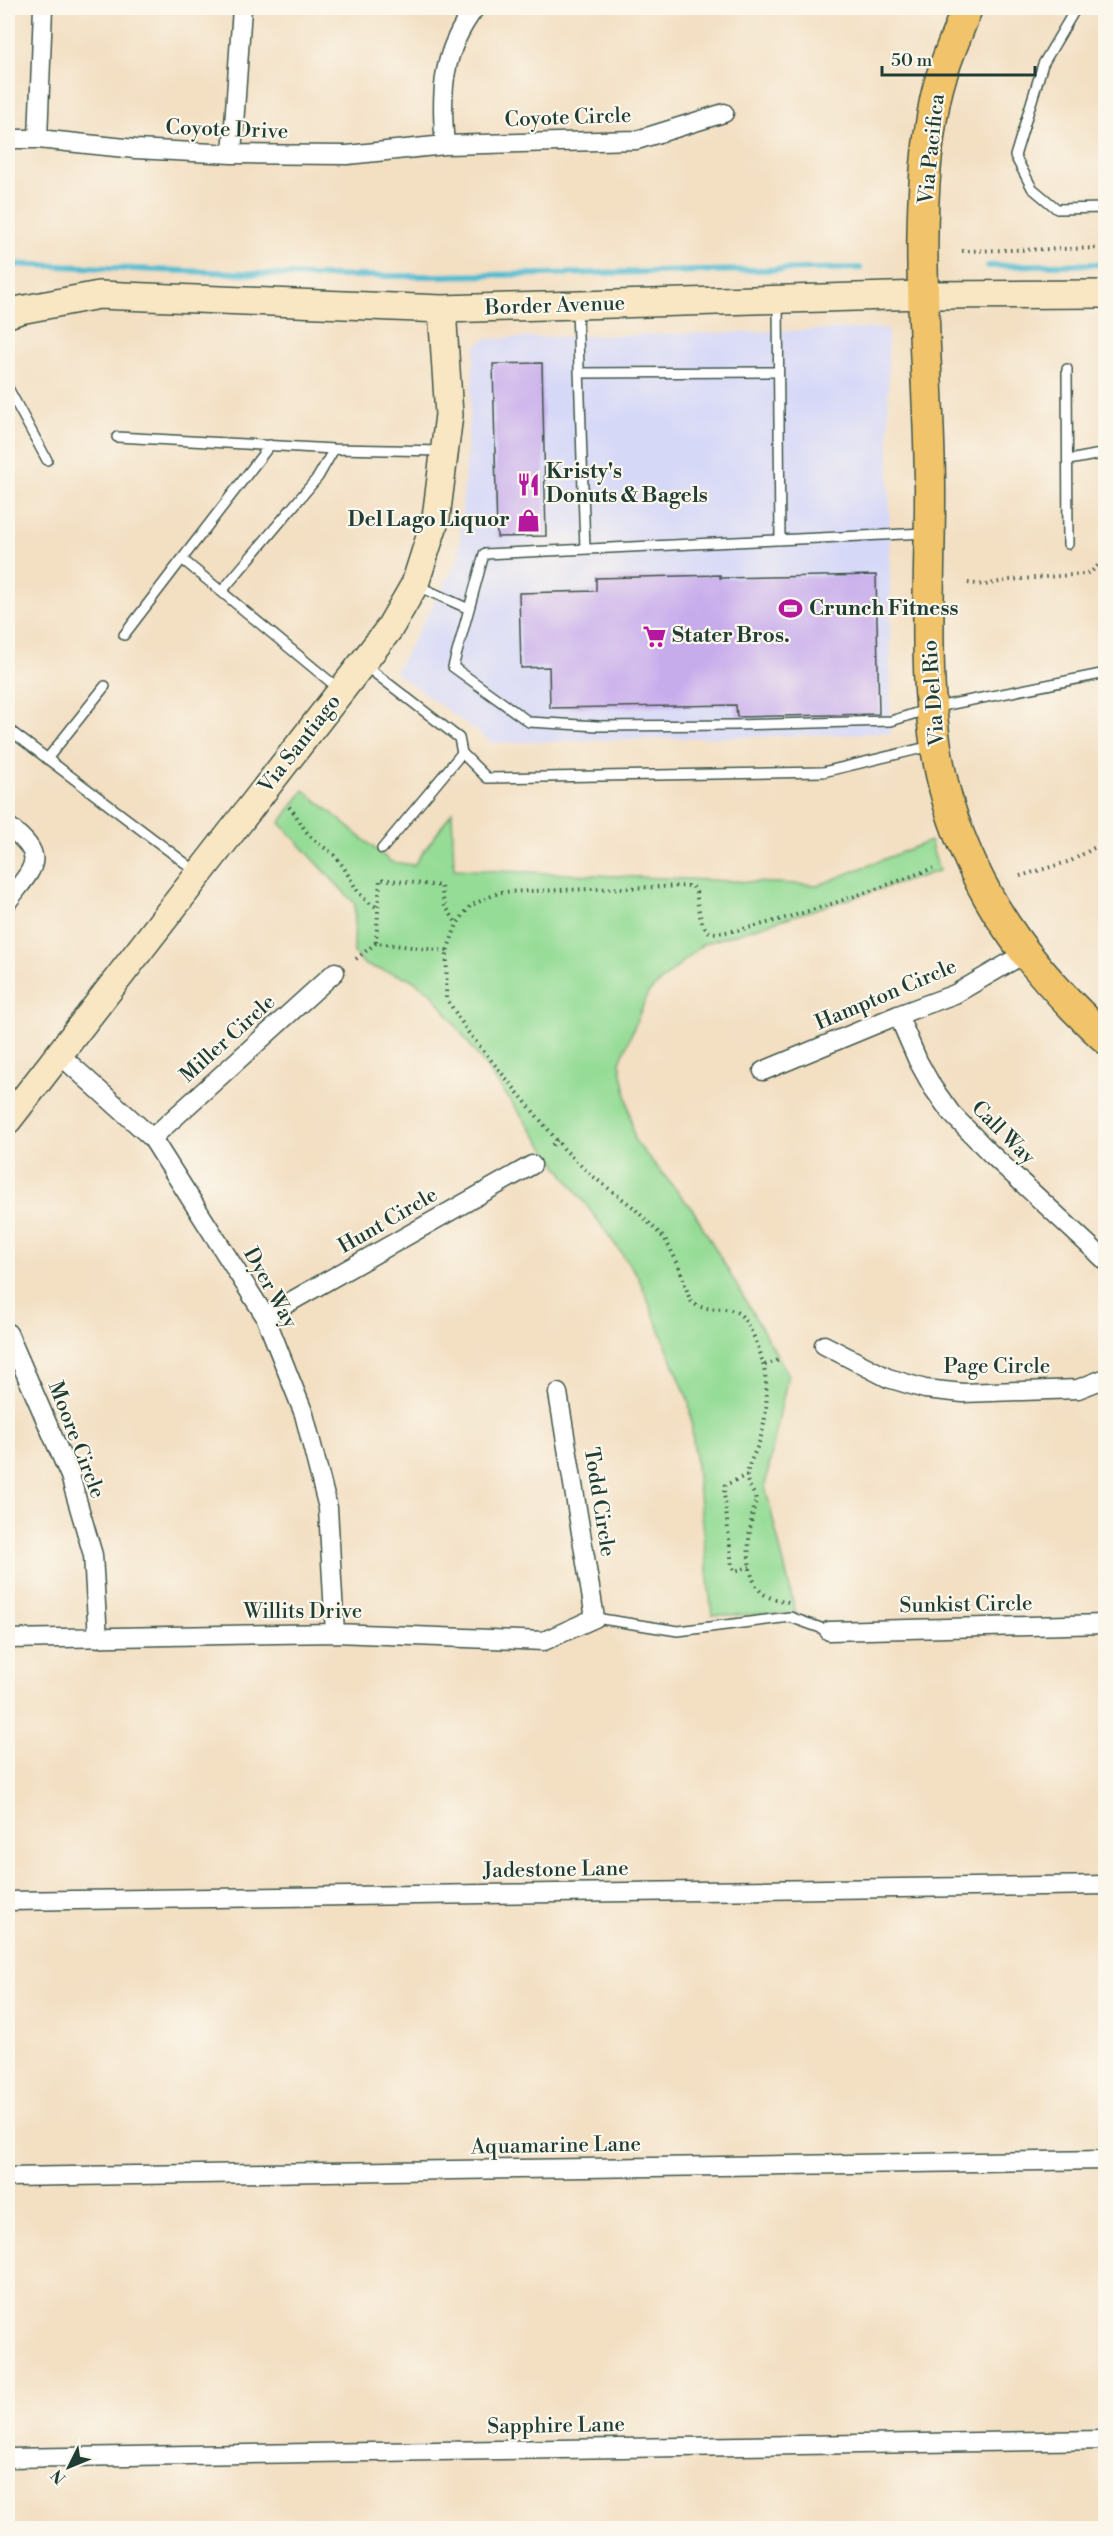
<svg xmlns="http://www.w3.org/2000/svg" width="1113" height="2536" viewBox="0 0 1113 2536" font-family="'Libre Bodoni',serif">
  <rect width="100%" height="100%" fill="#fbf7ec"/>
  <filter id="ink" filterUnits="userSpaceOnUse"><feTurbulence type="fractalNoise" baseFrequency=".0167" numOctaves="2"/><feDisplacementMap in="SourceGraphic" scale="12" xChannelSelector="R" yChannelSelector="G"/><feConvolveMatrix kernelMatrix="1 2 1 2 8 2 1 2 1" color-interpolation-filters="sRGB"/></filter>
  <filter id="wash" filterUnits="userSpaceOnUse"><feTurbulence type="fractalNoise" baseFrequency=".008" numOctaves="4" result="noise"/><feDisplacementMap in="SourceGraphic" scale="24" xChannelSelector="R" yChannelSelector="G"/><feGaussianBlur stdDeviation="1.35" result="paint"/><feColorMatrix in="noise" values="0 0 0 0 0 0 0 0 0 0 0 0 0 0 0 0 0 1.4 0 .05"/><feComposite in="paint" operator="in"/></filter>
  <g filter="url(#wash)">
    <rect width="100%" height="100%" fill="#f3dfc2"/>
    <path fill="#d6d8f8" d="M888 328 891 733 492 743 395 672 458 560 475 347 485 339Z"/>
    <path fill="#95dc96" stroke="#5a8c65" stroke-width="1.5" d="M304 790 391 862 414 865 452 812 454 869 819 885 930 841 939 871 703 944 648 993 620 1062 635 1141 693 1210 788 1374 765 1486 796 1614 712 1615 689 1402 638 1276 432 993 409 978 365 965 354 953 355 904 280 823Z"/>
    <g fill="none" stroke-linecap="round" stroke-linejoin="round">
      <path stroke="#53bbd0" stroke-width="6" d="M8 264 311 276H439L860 268
        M988 266 1106 264"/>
    </g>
    <g id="blocks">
      <path fill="#c7acec" d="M542 363 546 536 497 537 493 364Z
        M720 575V578L876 575 879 714 737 717 736 705 550 708 549 667 521 668 519 593 596 591V578Z"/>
    </g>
  </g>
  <g filter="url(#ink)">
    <use href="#blocks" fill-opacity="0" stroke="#3f5549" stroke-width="1.5"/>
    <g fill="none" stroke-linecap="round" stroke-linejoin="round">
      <defs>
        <path id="lane" d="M1076 8 1043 64 1015 156 1032 188 1057 209 1106 208
          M778 302 780 540
          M577 308 585 549
          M1067 369 1068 544
          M579 373 778 372
          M8 388 47 460
          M117 437 334 449 443 451
          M1069 460 1106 453
          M182 559 270 445
          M418 586 469 609 453 667 529 722 598 726 736 725 891 721 932 708 1106 673
          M222 591 318 477 334 449
          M469 609 484 554 925 533
          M124 635 182 559 339 689
          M363 664 459 738 462 753
          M8 729 197 872
          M47 759 105 686
          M382 849 462 753 487 778 823 772 931 746
          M595 1618 678 1631 790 1617 829 1631"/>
        <path id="street" d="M8 139H38L135 149 232 154 347 155 445 145 637 140 724 113
          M38 139 43 8
          M445 145C440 92 442 51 475 8
          M232 154 242 8
          M8 826C49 858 34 866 8 901
          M898 1015 918 1061 933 1088 951 1113 990 1153 1106 1261
          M59 1054 152 1138 265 1316 304 1414 328 1508 335 1633
          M763 1071 898 1015 955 994 1024 954
          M152 1138 335 972
          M265 1316 532 1165
          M8 1333 70 1476 93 1555 98 1638
          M824 1345 888 1378 925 1389 963 1393 1078 1389 1106 1378
          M829 1631 1106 1624
          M8 1639 335 1633 544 1641 595 1618 558 1393
          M8 1901 1106 1885
          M8 2177 1106 2160
          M8 2458 1106 2440"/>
        <path id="secondary" d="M8 314 20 310 99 295 442 309 924 295 1106 294
          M8 1120 389 629 415 584 436 518 449 415 442 309"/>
        <path id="primary" d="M967 8C955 40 940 72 934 106 911 228 929 360 930 484 931 593 917 716 954 821 986 912 1036 974 1106 1039"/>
      </defs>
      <use href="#lane" stroke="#3f5549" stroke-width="12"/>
      <use href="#street" stroke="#3f5549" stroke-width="21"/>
      <use href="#secondary" stroke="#3f5549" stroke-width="30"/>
      <use href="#primary" stroke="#3f5549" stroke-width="33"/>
      <path stroke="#3f5549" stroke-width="4" stroke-dasharray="1.5 4.5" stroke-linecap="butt" d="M962 251 1106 248
        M968 583 985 585 1009 580 1084 574 1091 572 1106 558
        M289 807C298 816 302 828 311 837 318 845 329 849 336 857 351 874 355 898 377 907
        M1020 876 1071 861 1106 841
        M447 951 376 943 380 879 441 886 444 904 457 924
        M356 959 376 943
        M552 1145 557 1140
        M765 1365 782 1359
        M747 1475 725 1485 724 1493 732 1566 735 1571 750 1567
        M788 1602C782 1600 775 1600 769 1597 739 1584 749 1525 756 1500 755 1492 748 1487 747 1479 746 1467 756 1452 760 1440 772 1399 768 1355 744 1319 731 1300 705 1317 690 1300L679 1266 665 1239 633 1207 591 1175 564 1149 468 1032 446 998 447 951 457 924 470 906 500 892 688 886 693 887 696 892C698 902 699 924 708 931 725 944 906 879 933 868"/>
      <use href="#lane" stroke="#fff" stroke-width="9"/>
      <use href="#street" stroke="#fff" stroke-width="18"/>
      <use href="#secondary" stroke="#f9e7c3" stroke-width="27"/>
      <use href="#primary" stroke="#f1c36a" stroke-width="30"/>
    </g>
  </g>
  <defs>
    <symbol id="restaurant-bare" viewBox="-9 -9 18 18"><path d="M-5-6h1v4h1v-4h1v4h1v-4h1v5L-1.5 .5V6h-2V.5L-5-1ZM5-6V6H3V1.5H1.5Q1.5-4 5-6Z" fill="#b5179e" stroke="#fbf7ec" stroke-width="2.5" paint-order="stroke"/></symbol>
    <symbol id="shop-bare" viewBox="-9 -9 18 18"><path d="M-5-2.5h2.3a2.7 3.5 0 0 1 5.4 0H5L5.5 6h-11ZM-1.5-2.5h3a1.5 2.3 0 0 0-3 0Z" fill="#b5179e" stroke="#fbf7ec" stroke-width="2.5" paint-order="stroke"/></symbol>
    <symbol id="stadium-bare" viewBox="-9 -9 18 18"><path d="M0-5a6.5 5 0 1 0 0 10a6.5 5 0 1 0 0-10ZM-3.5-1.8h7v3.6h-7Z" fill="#b5179e" stroke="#fbf7ec" stroke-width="2.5" paint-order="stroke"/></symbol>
    <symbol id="supermarket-bare" viewBox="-9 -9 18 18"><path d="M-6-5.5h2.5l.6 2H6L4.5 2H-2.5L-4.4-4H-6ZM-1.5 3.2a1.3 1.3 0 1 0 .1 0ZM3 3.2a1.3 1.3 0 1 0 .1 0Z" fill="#b5179e" stroke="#fbf7ec" stroke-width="2.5" paint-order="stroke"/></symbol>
  </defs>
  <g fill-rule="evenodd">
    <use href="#restaurant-bare" x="512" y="468" width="33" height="33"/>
    <use href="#shop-bare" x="512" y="504" width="33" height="33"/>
    <use href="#stadium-bare" x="774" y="592" width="33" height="33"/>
    <use href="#supermarket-bare" x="638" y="620" width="33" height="33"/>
  </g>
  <g text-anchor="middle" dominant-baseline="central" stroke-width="4.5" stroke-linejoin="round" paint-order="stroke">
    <g font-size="21" fill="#1f3d34" stroke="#fbf7ec">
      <text transform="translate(568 118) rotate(-2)">Coyote Circle</text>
      <text transform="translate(227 130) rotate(2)">Coyote Drive</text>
      <text transform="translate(932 149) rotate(-84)">Via Pacifica</text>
      <text transform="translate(555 306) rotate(-2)">Border Avenue</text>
      <text transform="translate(934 693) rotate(-94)">Via Del Rio</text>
      <text transform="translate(300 744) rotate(-52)">Via Santiago</text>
      <text transform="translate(886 995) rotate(-23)">Hampton Circle</text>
      <text transform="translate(228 1039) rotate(-42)">Miller Circle</text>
      <text transform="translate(1003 1133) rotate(45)">Call Way</text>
      <text transform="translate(388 1221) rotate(-30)">Hunt Circle</text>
      <text transform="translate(270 1288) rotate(61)">Dyer Way</text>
      <text x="997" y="1367">Page Circle</text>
      <text transform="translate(76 1440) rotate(69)">Moore Circle</text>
      <text transform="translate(599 1502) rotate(81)">Todd Circle</text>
      <text transform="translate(966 1605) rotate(-1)">Sunkist Circle</text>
      <text x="303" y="1612">Willits Drive</text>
      <text transform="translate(556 1870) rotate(-1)">Jadestone Lane</text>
      <text transform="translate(556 2146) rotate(-1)">Aquamarine Lane</text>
      <text transform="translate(556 2426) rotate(-1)">Sapphire Lane</text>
    </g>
    <g font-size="21" font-weight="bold" fill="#1f3d34" stroke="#fbf7ec" text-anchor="start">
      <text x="546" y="472">Kristy's<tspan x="546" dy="24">Donuts &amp; Bagels</tspan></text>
      <text x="510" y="520" text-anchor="end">Del Lago Liquor</text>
      <text x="809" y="609">Crunch Fitness</text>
      <text x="672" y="636">Stater Bros.</text>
    </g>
  </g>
  <rect width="1113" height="2536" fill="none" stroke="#fbf7ec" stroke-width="30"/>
  <g transform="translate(69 2467) rotate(227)" stroke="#fbf7ec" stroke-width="4.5" paint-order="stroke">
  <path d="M0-4.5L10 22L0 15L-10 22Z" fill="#1f3d34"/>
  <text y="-9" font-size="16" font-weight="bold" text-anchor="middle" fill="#1f3d34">N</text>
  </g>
  <path d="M882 66v9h153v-9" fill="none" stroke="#1f3d34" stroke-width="3"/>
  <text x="891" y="66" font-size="18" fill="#1f3d34" stroke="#fbf7ec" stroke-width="4.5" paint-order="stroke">50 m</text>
</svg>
